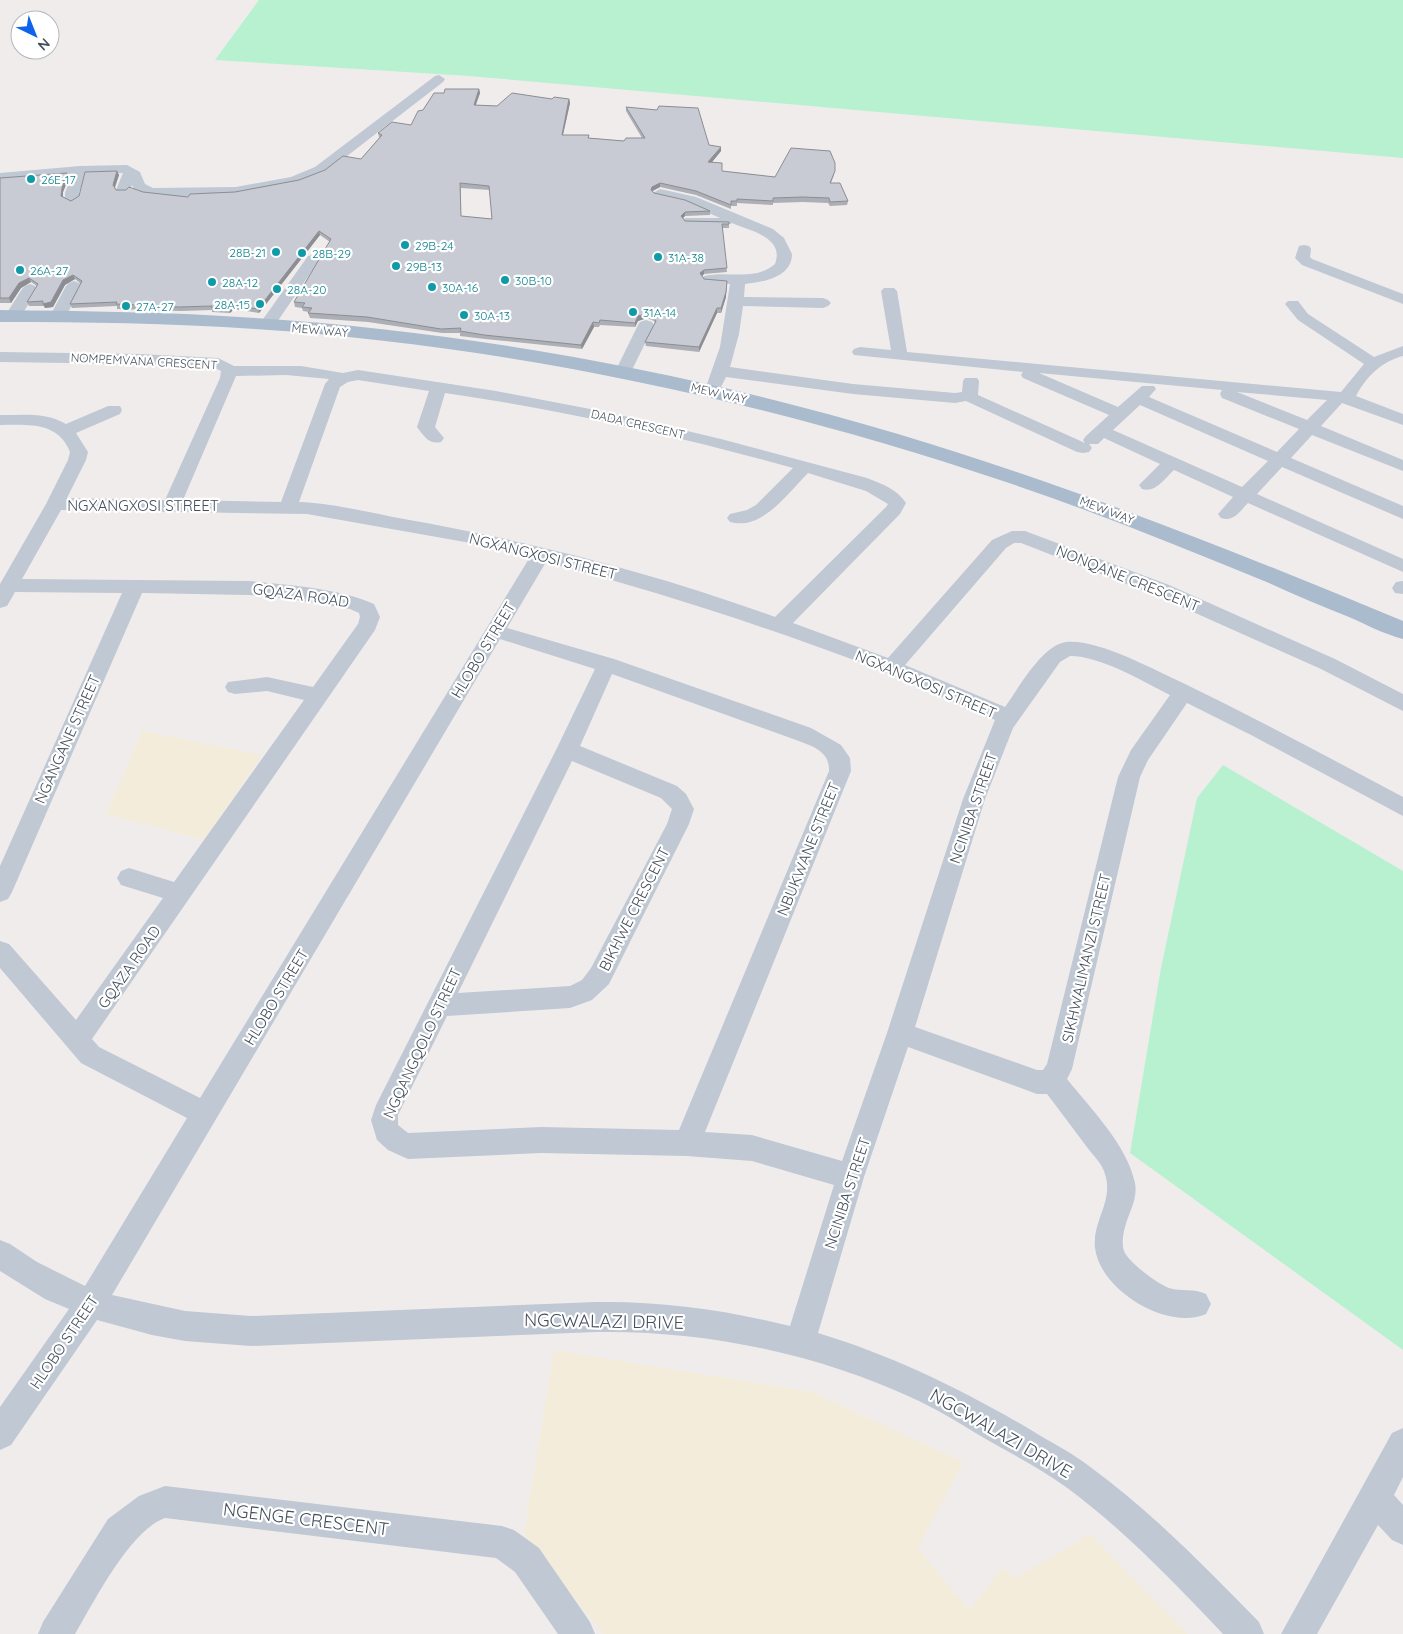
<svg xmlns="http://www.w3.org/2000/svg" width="1403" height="1634" viewBox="0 0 1403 1634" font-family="Quicksand,sans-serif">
  <rect width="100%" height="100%" fill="#f0ecec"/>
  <path fill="#b7f1d0" d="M259 0H1403V158L469 76 215 60Z
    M1223 765 1403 871V1350L1130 1153 1161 968 1197 798Z"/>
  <path fill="#f3ecdb" d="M142 731 262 755 204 840 106 814Z
    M554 1350 812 1392 963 1462 918 1548 969 1610 1002 1568 1016 1578 1090 1534 1188 1634H603L524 1534Z"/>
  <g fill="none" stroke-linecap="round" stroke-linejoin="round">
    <path fill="#bfc8d3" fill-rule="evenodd" d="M439 75 445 79 443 82 325 173 299 183 236 195 170 197 145 195 134 189 132 185 128 193H118L116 190 123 173 85 174 79 193V200L72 204 65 200V193L72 175 0 181V173L80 166 127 165 140 172 145 184 153 188 236 187 291 177 315 167 435 76Z
      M660 189 696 197 773 229 784 238 792 254C792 277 764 282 745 284L744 297 823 298 828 300 831 303 828 306 823 308 743 306 739 334 730 367 853 384 955 393 962 392 963 381 965 378H977L979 381 978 395 1085 443 1083 440 1086 436 1109 415 1023 378 1021 375 1023 372 854 355 852 352 854 349 860 347 891 350 881 291 884 288H894L897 291 907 352 1341 392 1364 364 1298 320 1285 304 1288 301H1298L1308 314 1374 357 1403 346V356C1382 361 1366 377 1356 396L1403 414V425L1342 403 1321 426 1403 460V471L1312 435 1291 458 1403 506V519L1282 467 1257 494 1403 559V572L1248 503C1239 512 1234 522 1221 518L1218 514 1233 497 1174 470C1164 479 1156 493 1142 489L1139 485 1160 464 1104 438 1098 444H1089L1092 448 1089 452 1083 453 1077 452 966 401 955 403 853 394 726 377 721 387H709L707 384 720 347 730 284 704 282 702 279 704 276C728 270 754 282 775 264 785 237 750 231 732 223L726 226 685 224 683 221 685 218H720L686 203 655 196 653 193ZM1039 373 1222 390 1220 394 1222 398 1299 429 1277 452 1149 397 1156 389 1154 386H1142L1118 407ZM1237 392 1327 400 1307 420ZM1140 405 1268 461 1242 487 1113 430Z
      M1304 245 1309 246 1311 249 1310 257 1312 259 1403 294V304L1302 265 1295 258 1299 246Z
      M313 255 318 256 320 259 273 328H261L259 325 261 322 308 256Z
      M74 281 79 283 82 286 66 316 63 319H53L50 316 66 286 69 283Z
      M30 284 35 286 38 289 21 316 18 319H8L5 316 22 289 25 286Z
      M646 320 652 322 654 325 631 372 629 375H617L615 372 638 325 640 322Z
      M0 352 139 354 218 358 234 366H301L343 373 358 370 496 391 611 413 721 439 867 478C882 484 897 489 906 503L900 514 793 623 888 658 992 540 1012 531H1025L1169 585 1335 659 1403 694V711L1321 669 1155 595 1021 543H1014L1006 548 905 665 1005 707C1018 689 1042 645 1066 642 1096 638 1155 670 1183 683 1257 719 1330 758 1403 797V816L1253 736 1187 703 1148 760 1140 777 1072 1069 1067 1079C1091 1109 1127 1145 1135 1183 1138 1199 1129 1212 1125 1227 1123 1234 1121 1246 1125 1253 1131 1264 1158 1284 1169 1288 1182 1292 1193 1288 1206 1294L1211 1304 1206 1314C1167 1331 1100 1290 1095 1248 1092 1220 1114 1202 1105 1174 1102 1163 1092 1154 1086 1146 1073 1128 1060 1111 1047 1094H1037L908 1047 864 1177 818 1333C894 1356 963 1390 1031 1430 1050 1442 1071 1452 1089 1466 1151 1511 1205 1567 1259 1622L1264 1634H1223C1174 1582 1123 1529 1066 1487 1042 1470 1016 1456 991 1442 967 1428 944 1413 919 1401 819 1354 706 1330 596 1332L251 1346 185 1341 152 1335 97 1320 11 1445 0 1450V1407L69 1309 45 1299 0 1271V1240L10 1244 37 1262 85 1286 187 1118 81 1063 0 968V941L9 944 76 1020 163 898 121 885 117 878 121 871 129 868 174 882 304 700 267 691 235 694 228 692 225 687 228 682 267 677 313 687 358 624 360 617 359 613 350 609 284 598 249 595 142 593 12 892 8 899 0 902V866L122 593 15 592 7 606 0 608V584L46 504 68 460 70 452C58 421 27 425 0 425V415C22 415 47 412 66 424L108 406H120L122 410 120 414 76 433 88 452 86 460 67 498 165 500 220 378 221 371 215 368 139 364 0 362ZM286 375 329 379 325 384 281 502 183 500 236 376ZM358 380 429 391 417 427C424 436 429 445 441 442L444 438 435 427 445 393C562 410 678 436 793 468L756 505 747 510 730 514 727 518 730 522C762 531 788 493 808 473L866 491 888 504 886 507 775 617C655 573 529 541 404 519 371 513 332 503 299 502L340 387 348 382ZM61 510 307 514 465 542 530 557 200 1098 99 1047 92 1039 375 630 380 617 374 604C338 588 288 585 249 581L22 579ZM546 562C656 591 764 626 870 666 912 683 954 702 995 720L963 799 887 1033 842 1161 752 1135 705 1132 851 771 850 758 841 745 811 728 614 659 507 628ZM500 639 595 669 556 750 376 1105 371 1120 377 1140 388 1150 408 1159 541 1153 687 1156 752 1161 834 1185 790 1326C726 1310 662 1301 596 1302L251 1316 185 1311 112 1295ZM1070 656C1101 656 1142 681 1170 695L1131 750 1118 777 1047 1064 1043 1070H1037L915 1027 985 799 1013 728 1060 662ZM612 674 796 740C812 746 830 751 829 771L679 1130 541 1127 408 1133 398 1125V1115L447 1016 570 1008 592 1000 609 984 689 824 694 809 686 794 677 786 580 746ZM572 761 661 798 672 809 667 824 591 968 582 980 570 986 458 993Z
      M1403 581V594L1395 593 1392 588 1396 582Z
      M1403 1428V1477L1394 1495 1403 1505V1545L1392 1540 1378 1525 1317 1634H1281L1392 1433Z
      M165 1486 502 1526 514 1530 539 1548 590 1622 595 1634H558L515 1572 496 1558 165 1518C130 1530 94 1602 75 1634H38L43 1622 108 1519 139 1496Z"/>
    <path fill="#aabbce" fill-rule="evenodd" d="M0 310C85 311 170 312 255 318 470 332 691 372 898 434 1071 486 1237 552 1403 621V639C1384 634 1367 625 1349 617 1322 606 1295 595 1269 583 1181 547 1093 511 1003 481 762 400 509 346 255 329 170 323 85 322 0 322Z"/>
  </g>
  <path fill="#acafb5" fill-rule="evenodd" d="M479 89 480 93 476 105 497 106 552 99H569L570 103 563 135H589V138L624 141 642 138 626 111V107L721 151 712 162 722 171 775 177 834 175 831 183 848 201 847 205 830 206 828 203 803 202 773 203V205L737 203V206H731V209L696 195 660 187 653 191 654 193 710 211V215L685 216 683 218 685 221 729 222V228H722L727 272 704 274 702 276 704 279 726 297 721 313H717L699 352 646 346 645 342 655 323 654 321 647 318 638 321 635 327 600 325 599 327H594L582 349 485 339 460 336V333H442L368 322 310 318 308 313 309 312 303 311 302 308 295 307 294 302 330 242 320 235 259 313 234 309 230 313 212 312V310L181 311 117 309V306L72 308 70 304 81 284 75 279 65 285 53 307 45 308 44 306H29L27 302 37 286 31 282 21 288 11 303H0V178L67 173 69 177 63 192V197L71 201 117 171 119 175 115 188 116 190 188 197 235 192 299 180 361 159 380 137H379L378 133 411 125 423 110 444 93ZM461 188 490 190 492 219 461 216Z"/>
  <path fill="#8c8e94" d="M479 89 480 93 474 109V105Z
    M569 99 570 103 562 139V135Z
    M721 147V151L708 167V162Z
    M117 171 119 175 114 189 113 185Z
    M67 173 69 177 63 192V200L61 196 62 188Z
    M660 183V187L652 191 651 190 652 187Z
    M685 212V216L681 220V216Z
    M319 231 320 235 259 313 258 309Z
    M704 270V274L700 278V273Z
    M73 275 75 279 65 285 53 307 45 308 43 304 63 280Z
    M29 278 31 282 21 288 11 303 9 298 19 283Z
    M727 281 726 297 721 313V308Z
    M232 305 234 309 230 313 228 309Z
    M717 308V313L699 352V347Z
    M646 314 647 318 638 321 635 327V323L638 316Z
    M593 322 594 327 582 349 581 345Z"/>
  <path fill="#c8cbd3" stroke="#8c8e94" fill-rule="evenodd" d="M445 89H479L474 105 497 106 512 93 552 99 554 97 569 99 562 135H589L588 138 624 141 626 138H645L626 107 657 110 659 106 698 108 709 145 721 147 708 162 722 163V171L775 177 791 148 830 151 835 163V171L830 183H840L848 201 830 202 829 198 803 197 773 198V201L737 199V201H731V205L696 191 660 183 652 187 651 190 654 193 685 200 710 211 685 212 681 216 685 221 729 222V224H722L727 268 704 270 700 273 704 279 727 281 726 292 721 308H717L699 347 645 342 656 321 653 316 646 314 638 316 635 323 600 320 599 323 593 322 581 345 484 335 460 331 461 328 441 329 367 317 308 313 312 308 302 307 305 303 294 302 331 239 319 231 258 309 232 305 228 309 211 307 212 306 179 307 116 304 117 302 70 304 82 281 73 275 63 280 51 302 43 304V301L27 302 38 284 29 278 19 283 9 298H0V178L67 173 62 188 61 196 71 201 79 196 85 172 117 171 113 185 116 190H126L129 187 143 192 188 197 190 194 235 192 299 180 325 170 343 156 361 159 382 135 378 133 392 122 411 125 418 111 423 110 434 93H444ZM460 183 489 186 492 219 461 216Z"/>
  <g fill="#0f9aa8" stroke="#fff" stroke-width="2">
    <circle cx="31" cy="179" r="5"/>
    <circle cx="405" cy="245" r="5"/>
    <circle cx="276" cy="252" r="5"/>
    <circle cx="302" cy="253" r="5"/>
    <circle cx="658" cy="257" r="5"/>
    <circle cx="396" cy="266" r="5"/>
    <circle cx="20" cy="270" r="5"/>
    <circle cx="505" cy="280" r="5"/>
    <circle cx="212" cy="282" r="5"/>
    <circle cx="432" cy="287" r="5"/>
    <circle cx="277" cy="289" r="5"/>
    <circle cx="260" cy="304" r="5"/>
    <circle cx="126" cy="306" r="5"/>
    <circle cx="633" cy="312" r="5"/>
    <circle cx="464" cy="315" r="5"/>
  </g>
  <g text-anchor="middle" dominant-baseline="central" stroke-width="4.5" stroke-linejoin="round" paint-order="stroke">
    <g font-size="12" fill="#0d838f" stroke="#fff" text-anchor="start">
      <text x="41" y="179">26E-17</text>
      <text x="415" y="245">29B-24</text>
      <text x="266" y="252" text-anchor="end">28B-21</text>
      <text x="312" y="253">28B-29</text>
      <text x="668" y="257">31A-38</text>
      <text x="406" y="266">29B-13</text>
      <text x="30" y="270">26A-27</text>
      <text x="515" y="280">30B-10</text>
      <text x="222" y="282">28A-12</text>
      <text x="442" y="287">30A-16</text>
      <text x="287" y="289">28A-20</text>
      <text x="250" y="304" text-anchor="end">28A-15</text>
      <text x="136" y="306">27A-27</text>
      <text x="643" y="312">31A-14</text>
      <text x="474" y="315">30A-13</text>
    </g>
    <g font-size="12" fill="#444f5b" stroke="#fff">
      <text transform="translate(320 330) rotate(5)">MEW WAY</text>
      <text transform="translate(144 361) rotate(3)">NOMPEMVANA CRESCENT</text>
      <text transform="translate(719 393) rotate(13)">MEW WAY</text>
      <text transform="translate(638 424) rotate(13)">DADA CRESCENT</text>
      <text transform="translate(1107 510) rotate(21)">MEW WAY</text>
    </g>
    <g font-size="15" fill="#444f5b" stroke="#fff">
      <text x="143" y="505">NGXANGXOSI STREET</text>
      <text transform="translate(543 556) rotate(14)">NGXANGXOSI STREET</text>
      <text transform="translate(1128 578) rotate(22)">NONQANE CRESCENT</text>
      <text transform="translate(301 595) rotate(8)">GQAZA ROAD</text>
      <text transform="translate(483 650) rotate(-59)">HLOBO STREET</text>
      <text transform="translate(926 684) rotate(23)">NGXANGXOSI STREET</text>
      <text transform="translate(67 739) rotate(-66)">NGANGANE STREET</text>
      <text transform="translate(973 808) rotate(-71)">NCINIBA STREET</text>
      <text transform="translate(808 849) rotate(-68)">NBUKWANE STREET</text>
      <text transform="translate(634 909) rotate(-63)">BIKHWE CRESCENT</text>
      <text transform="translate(1086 958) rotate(-77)">SIKHWALIMANZI STREET</text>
      <text transform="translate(129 967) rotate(-55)">GQAZA ROAD</text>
      <text transform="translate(276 997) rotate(-59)">HLOBO STREET</text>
      <text transform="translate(422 1043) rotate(-65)">NGQANGQOLO STREET</text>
      <text transform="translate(847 1193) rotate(-72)">NCINIBA STREET</text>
      <text transform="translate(64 1342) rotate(-56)">HLOBO STREET</text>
    </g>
    <g font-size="18" fill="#444f5b" stroke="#fff">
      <text transform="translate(604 1321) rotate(1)">NGCWALAZI DRIVE</text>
      <text transform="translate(1001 1433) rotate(30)">NGCWALAZI DRIVE</text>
      <text transform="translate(306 1519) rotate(7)">NGENGE CRESCENT</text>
    </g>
  </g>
  <g transform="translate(35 35) rotate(137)"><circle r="24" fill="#ffffff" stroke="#b4b9bd"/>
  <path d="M0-4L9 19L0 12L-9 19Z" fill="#0d63e9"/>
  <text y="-8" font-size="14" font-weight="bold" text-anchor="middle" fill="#444f5b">N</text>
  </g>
</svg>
